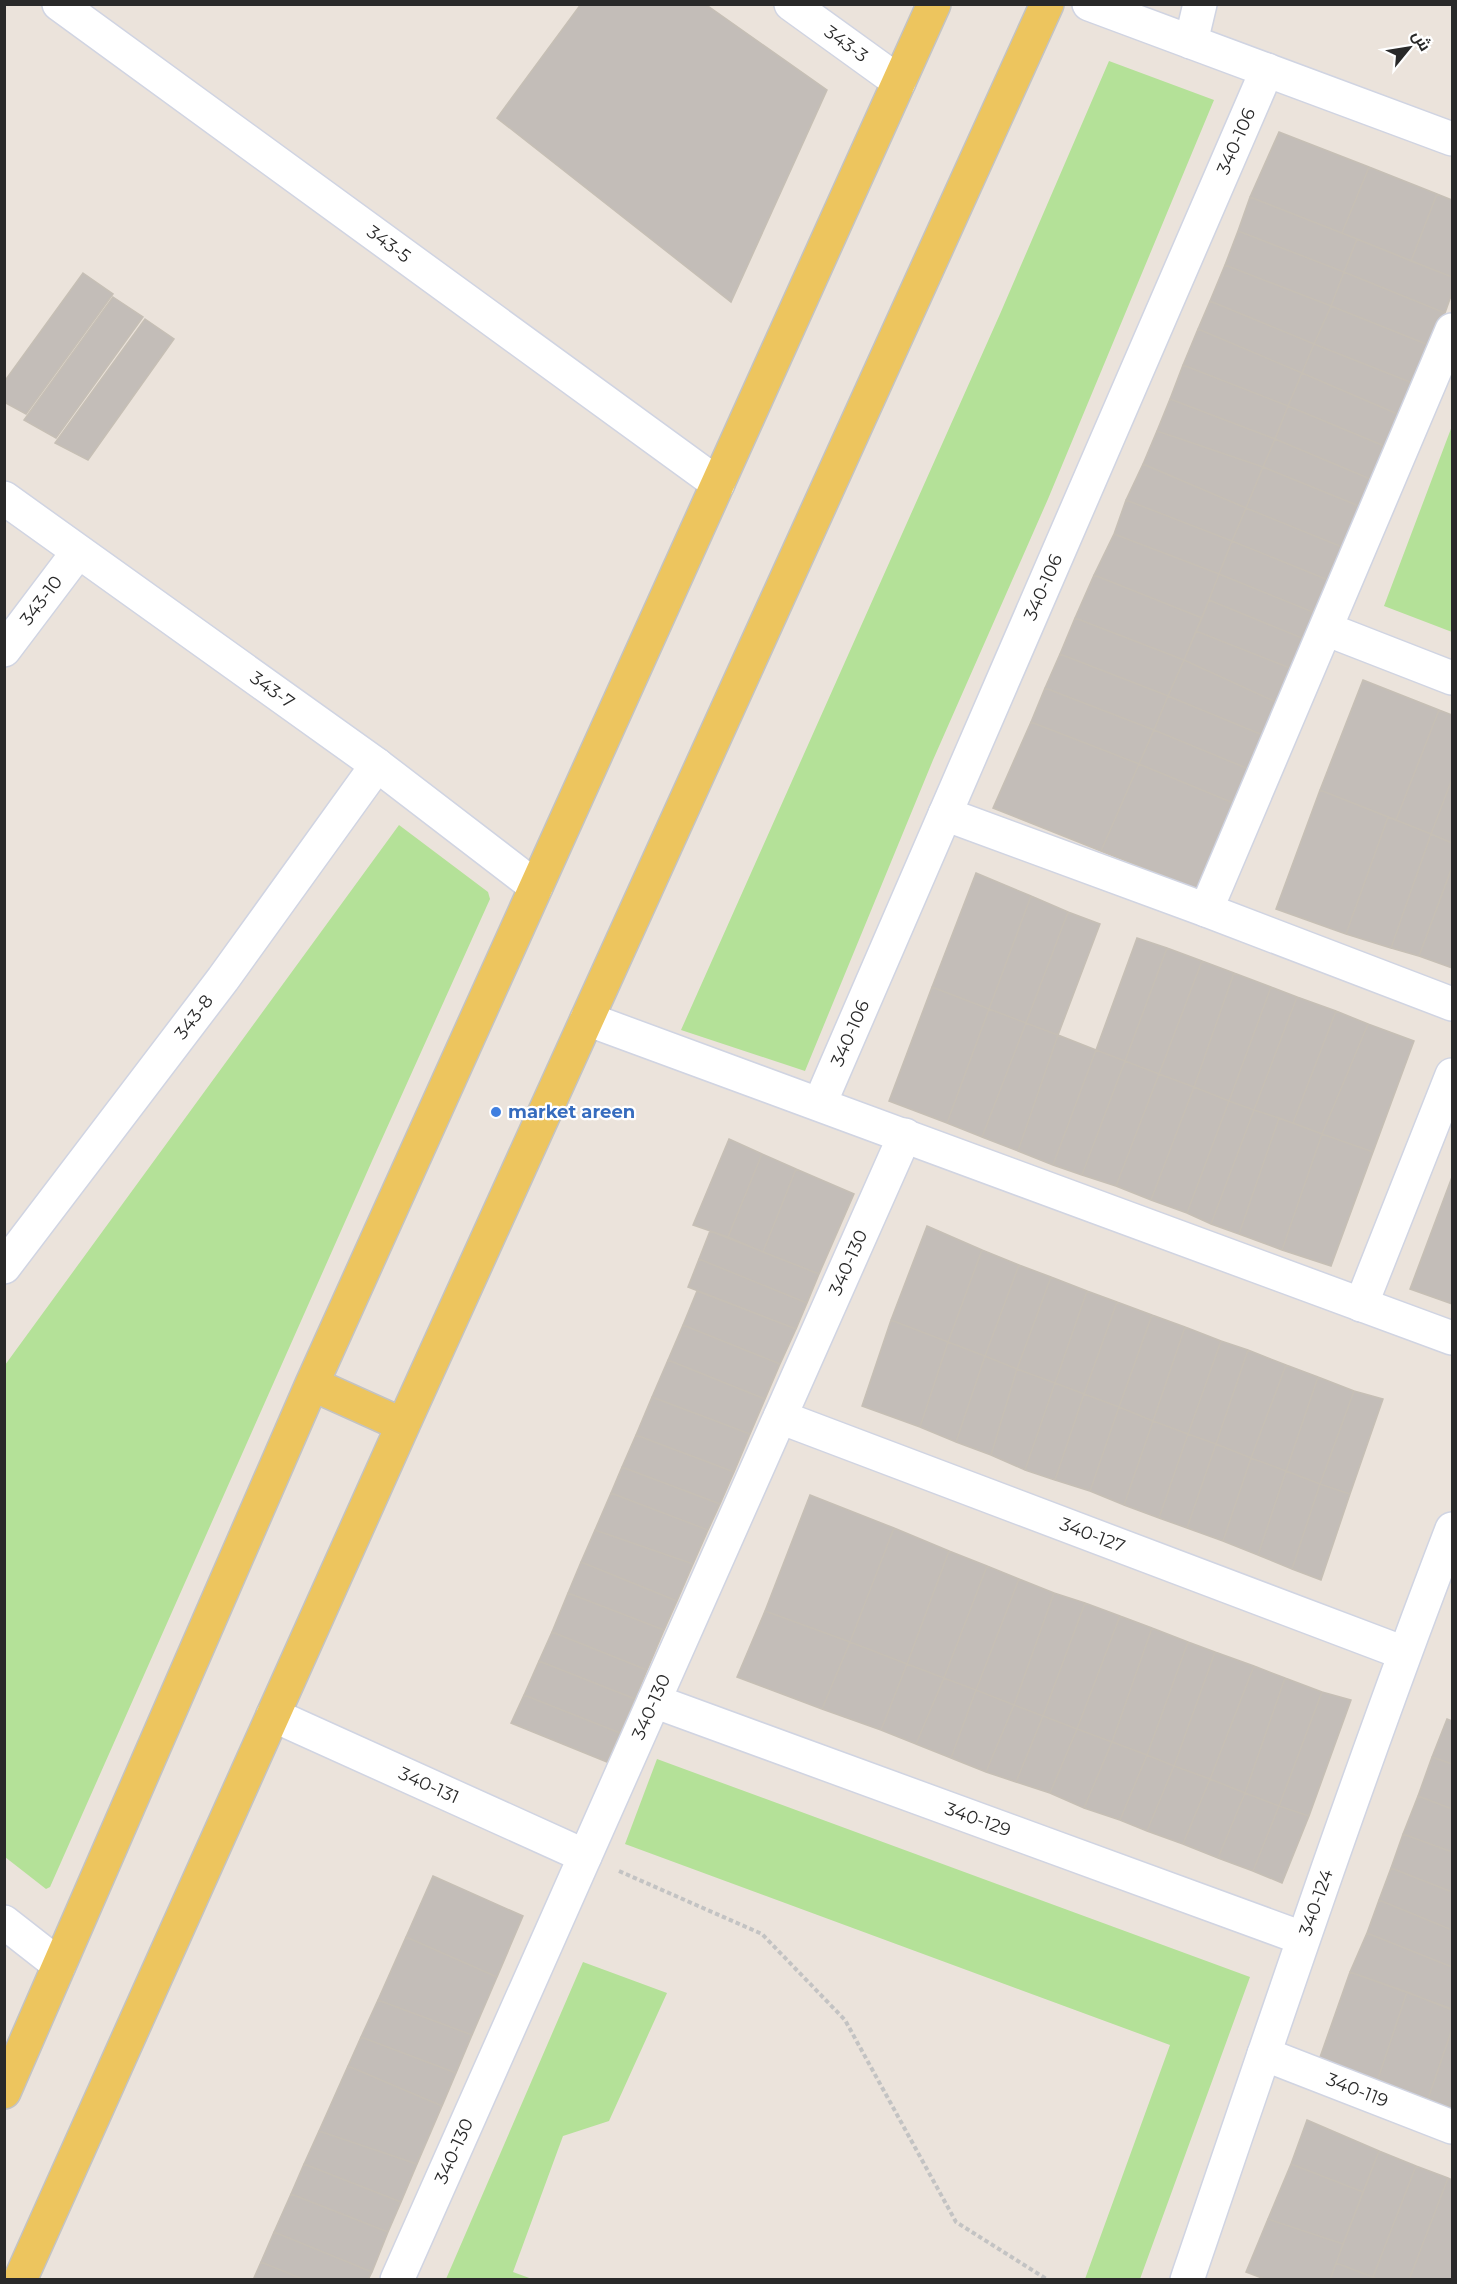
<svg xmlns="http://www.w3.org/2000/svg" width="1457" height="2284" viewBox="0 0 1457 2284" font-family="Montserrat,Cairo,sans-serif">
  <rect width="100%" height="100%" fill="#ebe3db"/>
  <path fill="#b4e198" d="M1109 61 1214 100 1048 499 933 760 805 1071 681 1030 1000 314Z
    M1452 426V632L1384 606Z
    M399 825 488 892 490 899 372 1161 50 1887 46 1889 5 1857V1365Z
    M657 1759 1250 1977 1140 2279H1085L1170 2045 625 1844Z
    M583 1962 667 1993 609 2121 563 2136 513 2272 532 2279H446Z"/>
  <path fill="#c3bdb8" stroke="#c6bfb5" stroke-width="1.5" d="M581 4H705L827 90 731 302 497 118Z
    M1279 132 1369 167 1342 233 1250 197Z
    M1369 167 1437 194 1411 261 1342 233Z
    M1437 194 1452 200V277L1411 261Z
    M1250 197 1357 239 1344 272 1238 231Z
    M1238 231 1344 272 1331 306 1225 265Z
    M1357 239 1452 277V293L1445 313 1344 272Z
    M1225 265 1331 306 1314 344 1210 301Z
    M1344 272 1445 313 1431 346 1331 306Z
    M83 273 113 294 26 414 4 402V382Z
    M113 297 143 317 56 438 24 420Z
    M1210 301 1314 344 1302 373 1198 329Z
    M1331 306 1431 346 1415 384 1314 344Z
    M145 319 174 339 88 460 55 443Z
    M1198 329 1302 373 1288 406 1183 365Z
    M1314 344 1415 384 1402 416 1302 373Z
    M1183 365 1288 406 1275 439 1170 399Z
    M1302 373 1402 416 1389 448 1288 406Z
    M1170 399 1275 439 1263 467 1157 431Z
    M1288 406 1389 448 1375 481 1275 439Z
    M1157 431 1263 467 1246 508 1143 464Z
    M1275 439 1375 481 1364 508 1263 467Z
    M1143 464 1246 508 1232 541 1126 500Z
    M1263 467 1364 508 1347 549 1246 508Z
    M1126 500 1232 541 1219 574 1114 534Z
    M1246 508 1347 549 1333 582 1232 541Z
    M1114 534 1219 574 1202 618 1094 575Z
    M1232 541 1333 582 1320 615 1219 574Z
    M1219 574 1320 615 1309 641 1209 600Z
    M1094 575 1202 618 1184 660 1075 618Z
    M1209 600 1309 641 1295 670 1196 631Z
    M1075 618 1184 660 1168 696 1060 654Z
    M1196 631 1295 670 1278 703 1184 660Z
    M1060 654 1168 696 1154 730 1045 688Z
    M1184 660 1278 703 1265 736 1168 696Z
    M1363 680 1439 710 1396 820 1320 790Z
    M1045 688 1154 730 1139 764 1031 722Z
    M1168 696 1265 736 1251 770 1154 730Z
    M1439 710 1452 715V779L1431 834 1396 820Z
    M1031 722 1139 764 1101 851 993 808Z
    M1154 730 1251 770 1238 805 1139 764Z
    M1139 764 1238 805 1203 891 1101 851Z
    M1452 779V843L1431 834Z
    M1320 790 1388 817 1346 934 1276 909Z
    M1388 817 1431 834 1391 948 1346 934Z
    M1431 834 1452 843V867L1419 956 1391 948Z
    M1452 867V968L1419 956Z
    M976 873 1031 896 989 1009 932 987Z
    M1031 896 1068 912 1026 1023 989 1009Z
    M1068 912 1100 924 1058 1035 1026 1023Z
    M1137 938 1167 948 1125 1061 1096 1050Z
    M1167 948 1202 961 1159 1074 1125 1061Z
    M1202 961 1234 973 1194 1087 1159 1074Z
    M1234 973 1271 987 1229 1101 1194 1087Z
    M932 987 989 1009 947 1123 889 1101Z
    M1271 987 1297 997 1254 1110 1229 1101Z
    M1297 997 1336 1011 1293 1123 1254 1110Z
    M989 1009 1026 1023 982 1137 947 1123Z
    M1336 1011 1368 1024 1322 1134 1293 1123Z
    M1026 1023 1058 1035 1018 1151 982 1137Z
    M1368 1024 1414 1041 1373 1152 1322 1134Z
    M1058 1035 1096 1050 1053 1165 1018 1151Z
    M1096 1050 1125 1061 1082 1175 1053 1165Z
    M1125 1061 1159 1074 1116 1186 1082 1175Z
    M1159 1074 1194 1087 1151 1200 1116 1186Z
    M1194 1087 1229 1101 1187 1213 1151 1200Z
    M1229 1101 1254 1110 1211 1224 1187 1213Z
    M1254 1110 1279 1118 1239 1234 1211 1224Z
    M1279 1118 1322 1134 1282 1250 1239 1234Z
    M1322 1134 1373 1152 1331 1266 1282 1250Z
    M729 1139 762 1154 728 1237 693 1225Z
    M762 1154 796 1169 763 1252 728 1237Z
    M796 1169 854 1194 819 1274 763 1252Z
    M1452 1177V1304L1410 1289Z
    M927 1226 982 1250 948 1342 891 1320Z
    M710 1231 819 1274 807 1303 699 1259Z
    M982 1250 1019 1265 985 1356 948 1342Z
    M699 1259 807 1303 796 1329 688 1287Z
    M1019 1265 1051 1277 1017 1369 985 1356Z
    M1051 1277 1087 1291 1055 1383 1017 1369Z
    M697 1291 796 1329 780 1364 683 1325Z
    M1087 1291 1117 1302 1084 1394 1055 1383Z
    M1117 1302 1152 1315 1119 1407 1084 1394Z
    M1152 1315 1185 1327 1153 1421 1119 1407Z
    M891 1320 948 1342 920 1427 862 1406Z
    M683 1325 780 1364 765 1399 668 1360Z
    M1185 1327 1221 1341 1188 1434 1153 1421Z
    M1221 1341 1248 1350 1216 1444 1188 1434Z
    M948 1342 985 1356 956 1442 920 1427Z
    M1248 1350 1286 1365 1251 1458 1216 1444Z
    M985 1356 1017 1369 991 1455 956 1442Z
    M668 1360 765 1399 750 1434 652 1397Z
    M1286 1365 1318 1377 1286 1471 1251 1458Z
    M1017 1369 1055 1383 1025 1470 991 1455Z
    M1318 1377 1354 1391 1320 1484 1286 1471Z
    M1055 1383 1084 1394 1055 1480 1025 1470Z
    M1354 1391 1383 1399 1350 1494 1320 1484Z
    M1084 1394 1119 1407 1090 1491 1055 1480Z
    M652 1397 750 1434 734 1472 636 1435Z
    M1119 1407 1153 1421 1124 1505 1090 1491Z
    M1153 1421 1188 1434 1159 1518 1124 1505Z
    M1188 1434 1216 1444 1187 1528 1159 1518Z
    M636 1435 734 1472 720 1504 622 1467Z
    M1216 1444 1251 1458 1223 1541 1187 1528Z
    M1251 1458 1286 1471 1258 1555 1223 1541Z
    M622 1467 720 1504 708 1530 611 1493Z
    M1286 1471 1320 1484 1292 1569 1258 1555Z
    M1320 1484 1350 1494 1321 1580 1292 1569Z
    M611 1493 708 1530 693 1564 595 1530Z
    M810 1495 894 1528 850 1642 765 1611Z
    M894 1528 949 1551 907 1664 850 1642Z
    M595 1530 693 1564 677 1601 581 1562Z
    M949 1551 987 1566 944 1678 907 1664Z
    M581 1562 677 1601 664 1630 568 1593Z
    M987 1566 1019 1579 976 1690 944 1678Z
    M1019 1579 1054 1593 1014 1705 976 1690Z
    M568 1593 664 1630 647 1670 552 1632Z
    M1054 1593 1085 1603 1043 1716 1014 1705Z
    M1085 1603 1120 1616 1077 1729 1043 1716Z
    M765 1611 850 1642 822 1709 737 1677Z
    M1120 1616 1152 1628 1112 1742 1077 1729Z
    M1152 1628 1188 1642 1147 1755 1112 1742Z
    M552 1632 647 1670 635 1699 539 1661Z
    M850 1642 907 1664 881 1730 822 1709Z
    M1188 1642 1215 1652 1174 1766 1147 1755Z
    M1215 1652 1254 1666 1210 1779 1174 1766Z
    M539 1661 635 1699 620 1733 524 1695Z
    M907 1664 944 1678 916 1744 881 1730Z
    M1254 1666 1285 1678 1245 1793 1210 1779Z
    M944 1678 976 1690 951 1758 916 1744Z
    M1285 1678 1322 1692 1279 1806 1245 1793Z
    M976 1690 1014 1705 986 1772 951 1758Z
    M1322 1692 1351 1700 1309 1816 1279 1806Z
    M524 1695 620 1733 607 1762 511 1723Z
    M1014 1705 1043 1716 1016 1782 986 1772Z
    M1043 1716 1077 1729 1050 1793 1016 1782Z
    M1447 1719 1452 1721V1764L1432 1757Z
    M1077 1729 1112 1742 1084 1808 1050 1793Z
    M1112 1742 1147 1755 1120 1820 1084 1808Z
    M1147 1755 1174 1766 1147 1831 1120 1820Z
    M1432 1757 1452 1764V1809L1418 1796Z
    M1174 1766 1210 1779 1183 1844 1147 1831Z
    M1210 1779 1245 1793 1218 1858 1183 1844Z
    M1245 1793 1279 1806 1253 1871 1218 1858Z
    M1418 1796 1452 1809V1852L1403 1834Z
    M1279 1806 1309 1816 1282 1883 1253 1871Z
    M1403 1834 1452 1852V1892L1391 1868Z
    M1391 1868 1452 1892V1930L1379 1900Z
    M433 1876 523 1916 497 1977 406 1937Z
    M1379 1900 1452 1930V1967L1367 1933Z
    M1367 1933 1452 1967V2009L1350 1972Z
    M406 1937 497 1977 472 2035 378 2000Z
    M1350 1972 1407 1992 1377 2082 1319 2060Z
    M1407 1992 1452 2010V2029L1427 2102 1377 2082Z
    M378 2000 472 2035 456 2073 361 2037Z
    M1452 2029V2111L1427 2102Z
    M361 2037 456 2073 442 2106 348 2066Z
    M348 2066 442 2106 417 2164 319 2131Z
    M1307 2120 1379 2151 1363 2192 1291 2164Z
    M319 2131 417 2164 401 2202 304 2164Z
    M1379 2151 1416 2166 1373 2277 1336 2263Z
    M304 2164 401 2202 388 2232 291 2194Z
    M1291 2164 1363 2192 1343 2244 1268 2219Z
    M1416 2166 1448 2178 1409 2280H1378L1373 2277Z
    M1448 2178 1452 2180V2280H1409Z
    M291 2194 388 2232 372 2272 274 2232Z
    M1268 2219 1343 2244 1330 2280H1267L1246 2272Z
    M274 2232 372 2272 368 2280H305L261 2262Z
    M261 2262 305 2280H253Z
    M1336 2263 1373 2277 1372 2280H1330Z"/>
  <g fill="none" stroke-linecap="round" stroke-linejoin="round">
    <defs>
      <g id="minor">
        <path id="s1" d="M59 4 718 484"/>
        <path id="s2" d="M791 4 899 82"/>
        <path d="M1089 4 1452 139"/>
        <path d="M1191 42 1200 4"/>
        <path id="s3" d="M4 498 377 765 536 887"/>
        <path d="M1326 629 1452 678"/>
        <path id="s4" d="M4 650 78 552"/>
        <path d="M945 814 1206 910 1452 1004"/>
        <path d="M1206 910 1452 330"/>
        <path d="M587 1019 1452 1338"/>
        <path id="s5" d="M820 1103 1267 70"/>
        <path id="s6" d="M4 1267 223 979 377 765"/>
        <path d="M1361 1305 1452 1075"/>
        <path id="s7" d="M780 1417 1404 1653"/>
        <path id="s8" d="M654 1701 1302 1938"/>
        <path id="s9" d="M273 1715 585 1856"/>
        <path d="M4 1922 59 1965"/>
        <path id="s10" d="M1264 2054 1452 2127"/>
        <path id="s11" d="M397 2280 905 1135"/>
        <path id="s12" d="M1187 2280C1273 2028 1357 1776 1452 1529"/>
      </g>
      <path id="major" d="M312 1384 403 1425
        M4 2092 312 1384 934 4
        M20 2280 403 1425 1047 4"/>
    </defs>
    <use href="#minor" stroke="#d0d4e2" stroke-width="36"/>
    <use href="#major" stroke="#c3c3c3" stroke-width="36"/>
    <path stroke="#c3c3c3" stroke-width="4" stroke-dasharray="4.5 3" stroke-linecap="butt" d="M619 1871 762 1934 845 2020 956 2222 1048 2280"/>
    <use href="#minor" stroke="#fff" stroke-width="33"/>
    <use href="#major" stroke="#edc55e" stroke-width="33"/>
  </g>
  <circle fill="#3f7fe0" stroke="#fff" stroke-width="2" cx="496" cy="1112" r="6"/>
  <g text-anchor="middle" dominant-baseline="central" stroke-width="4.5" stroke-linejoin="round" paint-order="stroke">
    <g font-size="18" fill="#292929" stroke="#fff">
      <text stroke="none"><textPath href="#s2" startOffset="68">343-3</textPath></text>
      <text stroke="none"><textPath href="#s5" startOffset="1048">340-106</textPath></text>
      <text stroke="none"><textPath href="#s1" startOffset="408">343-5</textPath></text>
      <text stroke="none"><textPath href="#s5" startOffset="562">340-106</textPath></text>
      <text stroke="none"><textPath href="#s4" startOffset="62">343-10</textPath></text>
      <text stroke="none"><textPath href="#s3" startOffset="330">343-7</textPath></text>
      <text stroke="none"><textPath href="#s6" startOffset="314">343-8</textPath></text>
      <text stroke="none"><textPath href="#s5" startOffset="76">340-106</textPath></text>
      <text stroke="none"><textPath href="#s11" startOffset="1113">340-130</textPath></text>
      <text stroke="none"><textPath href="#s7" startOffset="334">340-127</textPath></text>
      <text stroke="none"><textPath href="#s11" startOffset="627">340-130</textPath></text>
      <text stroke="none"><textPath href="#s9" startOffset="171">340-131</textPath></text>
      <text stroke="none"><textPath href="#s8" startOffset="345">340-129</textPath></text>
      <text stroke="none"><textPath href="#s12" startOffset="399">340-124</textPath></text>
      <text stroke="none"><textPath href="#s10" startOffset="100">340-119</textPath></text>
      <text stroke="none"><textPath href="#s11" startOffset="141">340-130</textPath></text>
    </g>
    <g font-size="18" font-weight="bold" fill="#366cbe" stroke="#fff" text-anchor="start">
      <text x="508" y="1112">market areen</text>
    </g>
  </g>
  <rect width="1457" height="2284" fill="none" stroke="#292929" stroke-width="12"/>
  <g transform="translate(1409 48) rotate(60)" stroke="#ffffff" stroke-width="4.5" paint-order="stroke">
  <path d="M0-4.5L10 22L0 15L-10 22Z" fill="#292929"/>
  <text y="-9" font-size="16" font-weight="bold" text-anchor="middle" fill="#292929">ش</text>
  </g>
</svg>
